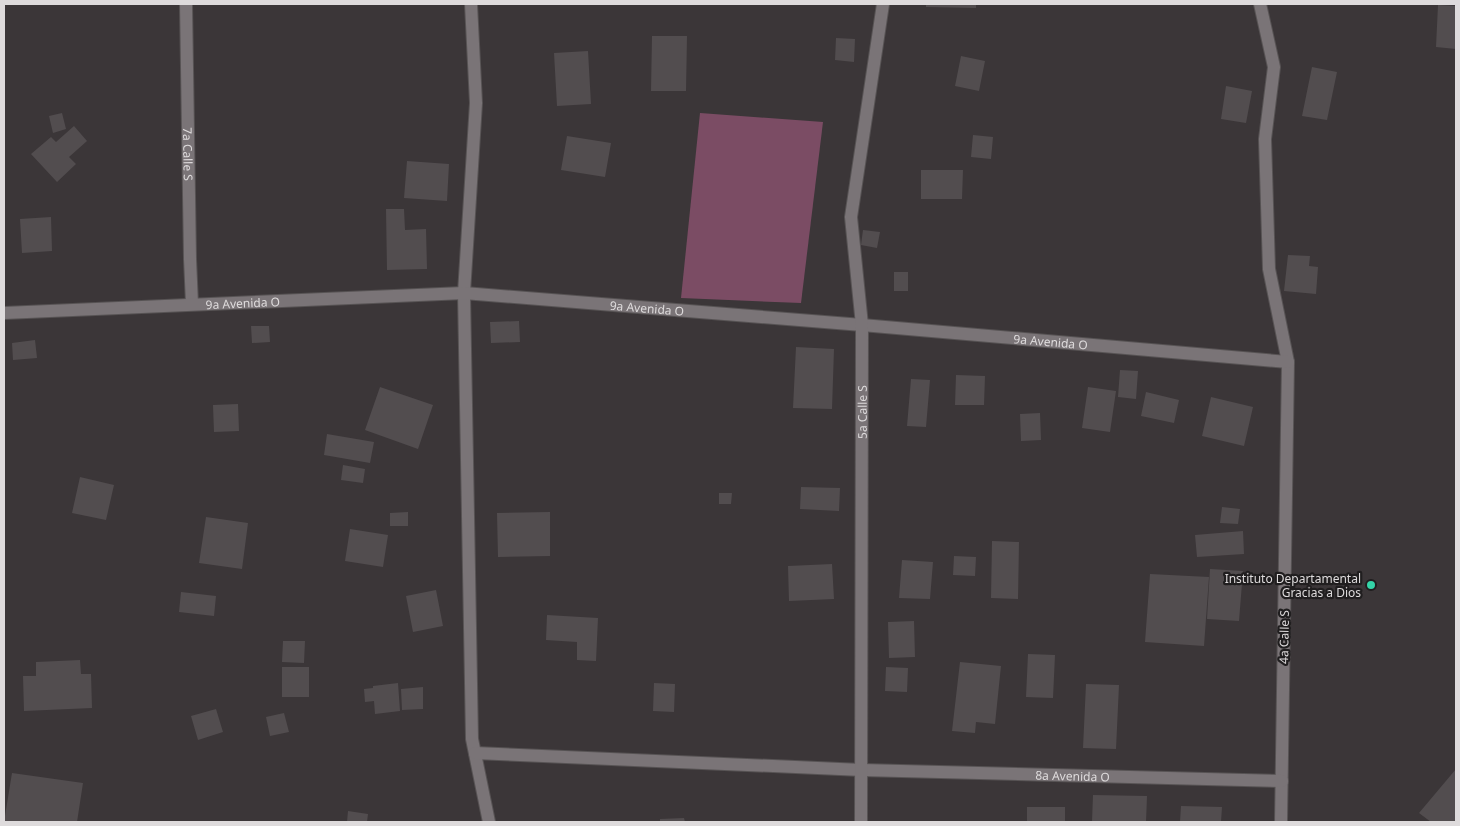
<svg xmlns="http://www.w3.org/2000/svg" width="1460" height="826" viewBox="0 0 1460 826" font-family="'Noto Sans',sans-serif">
  <rect width="100%" height="100%" fill="#3b3638"/>
  <path fill="#7b4c64" d="M700 113 823 122 801 303 681 298Z"/>
  <path fill="#524d4f" d="M926 4H976V8L926 7Z
    M1438 5 1456 6V49L1436 47Z
    M652 36H687L686 91H651Z
    M836 38 855 39 854 62 835 60Z
    M588 51 591 104 557 106 554 53Z
    M961 56 985 61 979 91 955 86Z
    M1312 67 1337 72 1327 120 1302 116Z
    M1226 86 1252 91 1246 123 1221 119Z
    M62 113 66 129 53 133 49 116Z
    M74 126 87 141 69 157 76 164 57 182 31 154 51 137 56 142Z
    M973 135 993 137 991 159 971 157Z
    M567 136 611 143 605 177 561 170Z
    M407 161 449 164 447 201 404 198Z
    M921 170H963L962 199H921Z
    M386 209H404L405 230 426 229 427 269 387 270Z
    M51 217 52 251 22 253 20 219Z
    M863 230 880 232 877 248 861 245Z
    M1288 255 1310 256 1309 266 1318 267 1316 294 1284 291Z
    M894 272H908V291H894Z
    M519 321 520 342 491 343 490 322Z
    M251 326H269L270 342 252 343Z
    M35 340 37 358 13 360 12 343Z
    M796 347 834 349 832 409 793 408Z
    M1120 370 1138 371 1136 399 1118 397Z
    M956 375 985 376 984 405H955Z
    M911 379 930 380 926 427 907 426Z
    M380 387 433 405 418 449 365 430Z
    M1088 387 1116 391 1110 432 1082 428Z
    M1146 392 1179 400 1174 423 1141 416Z
    M1211 397 1253 407 1244 446 1202 436Z
    M238 404 239 431 214 432 213 405Z
    M1040 413 1041 440 1021 441 1020 414Z
    M327 434 374 442 370 463 324 455Z
    M343 465 365 469 363 483 341 480Z
    M80 477 114 485 106 520 72 513Z
    M801 487 840 488 839 511 800 509Z
    M719 493H732L731 504H719Z
    M1222 507 1240 509 1238 524 1220 523Z
    M408 512V526H390V513Z
    M550 512V556L498 557 497 513Z
    M206 517 248 523 242 569 199 563Z
    M350 529 388 535 383 567 345 561Z
    M1243 531 1244 554 1197 557 1195 535Z
    M992 541 1019 542 1018 599 991 598Z
    M954 556 976 557 975 576 953 575Z
    M902 560 933 562 930 599 899 598Z
    M832 564 834 599 789 601 788 566Z
    M1210 569 1243 571 1239 621 1207 619Z
    M1150 574 1209 577 1204 646 1145 642Z
    M436 590 443 626 413 632 406 596Z
    M181 592 216 596 214 616 179 612Z
    M547 615 598 618 596 661 577 660V642L546 640Z
    M914 621 915 657 889 658 888 622Z
    M283 641H305L304 663 282 662Z
    M1028 654 1055 655 1053 698 1026 697Z
    M80 660 81 674H91L92 708 24 711 23 676H36V662Z
    M960 662 1001 666 995 724 976 722 975 733 952 731Z
    M282 667H309V697H282Z
    M886 667 908 668 907 692 885 691Z
    M398 683 400 711 375 714 374 701 365 702 364 689 373 688V686Z
    M654 683 675 684 674 712 653 711Z
    M1086 684 1119 685 1116 749 1083 748Z
    M423 687V709L402 710 401 689Z
    M216 709 223 732 198 740 191 716Z
    M284 713 289 732 270 736 266 717Z
    M1456 769V822H1431L1419 813Z
    M12 773 83 783 77 822H4Z
    M1093 795 1147 796 1146 822H1092Z
    M1181 806 1222 807 1221 822H1180Z
    M1027 807H1065V822H1027Z
    M348 811 368 814 367 822H347Z
    M684 818 685 822H660V819Z"/>
  <g fill="none" stroke-linecap="round" stroke-linejoin="round">
    <defs>
      <g id="minor">
        <path id="s1" d="M186 4 190 259 192 304"/>
        <path d="M471 4 476 103 464 293 472 739 489 822"/>
        <path d="M1260 4 1274 67 1265 139 1269 269 1288 362 1281 822"/>
        <path id="s2" d="M4 313 464 293 862 325 1288 362"/>
        <path id="s3" d="M475 753 862 770 1282 781"/>
        <path id="s4" d="M861 822 862 325 851 217 883 4"/>
      </g>
    </defs>
    <use href="#minor" stroke="#575354" stroke-width="14"/>
    <use href="#minor" stroke="#7a7477" stroke-width="12"/>
  </g>
  <circle fill="#34d4a8" stroke="#201e1f" stroke-width="2" cx="1371" cy="585" r="5"/>
  <g text-anchor="middle" dominant-baseline="central" stroke-width="4.5" stroke-linejoin="round" paint-order="stroke">
    <g font-size="12" fill="#dedbdc" stroke="#201e1f">
      <text stroke="none"><textPath href="#s1" startOffset="150">7a Calle S</textPath></text>
      <text stroke="none"><textPath href="#s2" startOffset="239">9a Avenida O</textPath></text>
      <text stroke="none"><textPath href="#s2" startOffset="644">9a Avenida O</textPath></text>
      <text stroke="none"><textPath href="#s2" startOffset="1049">9a Avenida O</textPath></text>
      <text stroke="none"><textPath href="#s4" startOffset="410">5a Calle S</textPath></text>
      <text transform="translate(1284 637) rotate(-89)">4a Calle S</text>
      <text stroke="none"><textPath href="#s3" startOffset="598">8a Avenida O</textPath></text>
    </g>
    <g font-size="12" fill="#dedbdc" stroke="#201e1f" text-anchor="end">
      <text x="1361" y="578">Instituto Departamental<tspan x="1361" dy="14">Gracias a Dios</tspan></text>
    </g>
  </g>
  <rect width="1460" height="826" fill="none" stroke="#dedbdc" stroke-width="10"/>
</svg>
